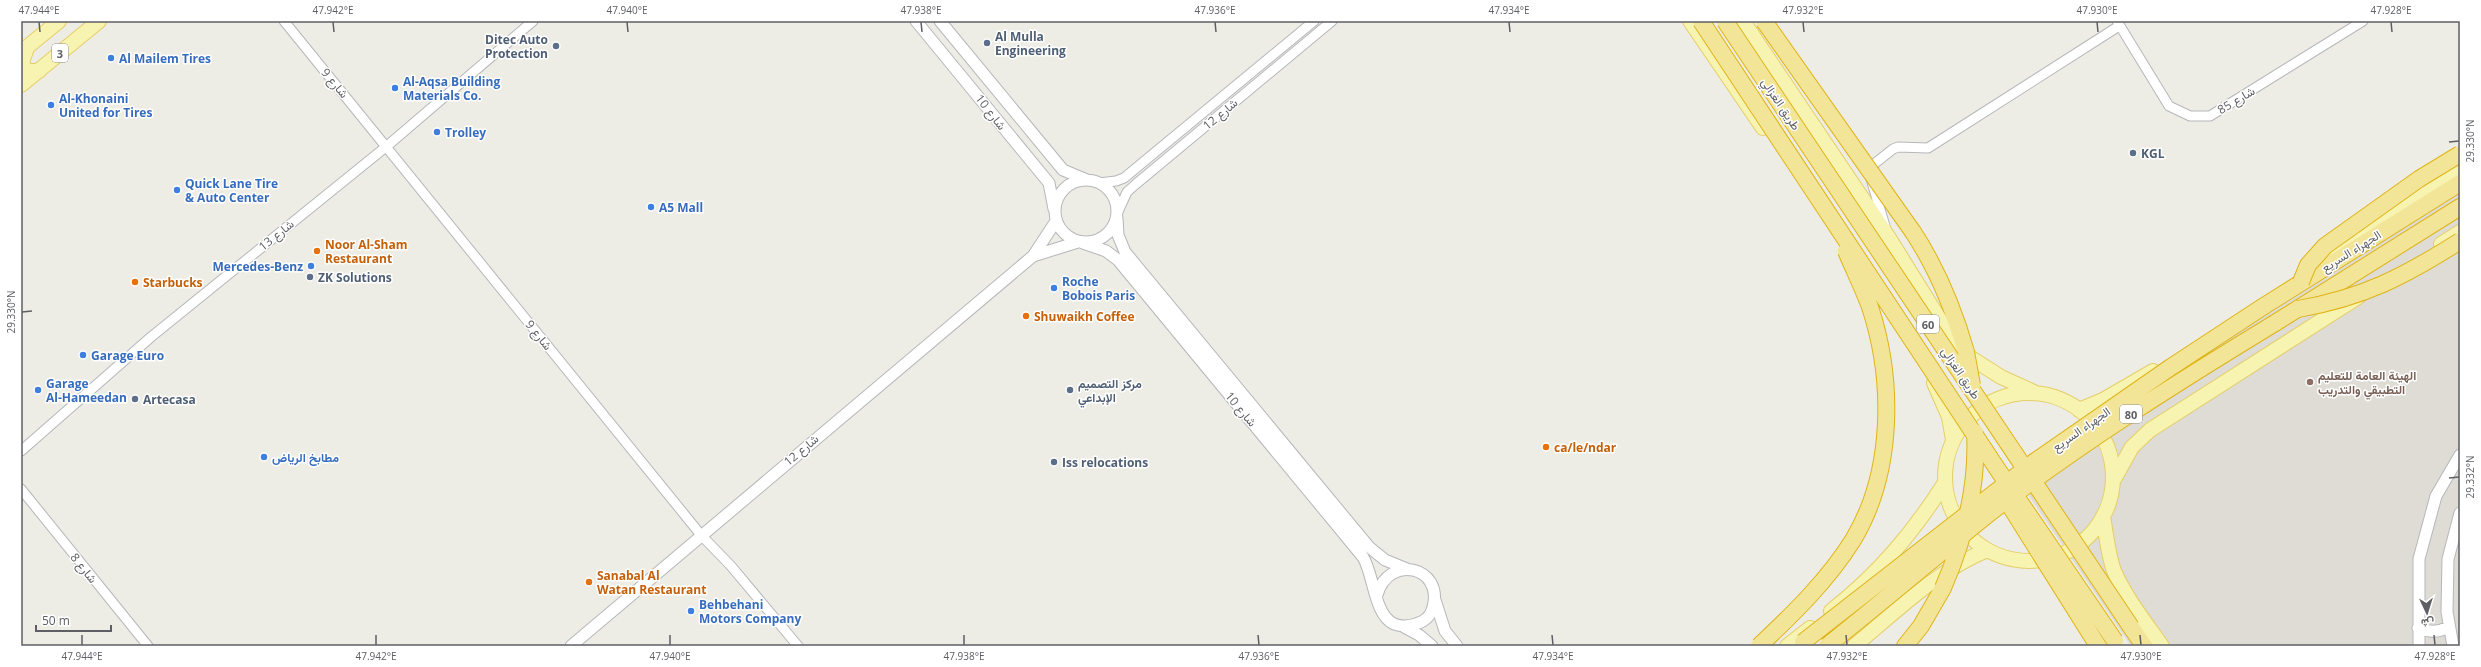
<svg xmlns="http://www.w3.org/2000/svg" width="2481" height="667" viewBox="0 0 2481 667" font-family="'Open Sans',Vazirmatn,sans-serif">
  <rect width="100%" height="100%" fill="#eeede5"/>
  <path fill="#dedcd4" d="M2460 183V646H2131L2020 483 2301 281Z"/>
  <g fill="none" stroke-linecap="round" stroke-linejoin="round">
    <defs>
      <path id="minor" d="M284 21 701 535 731 566 798 646
        M2117 21 2169 106 2190 116H2210L2363 21
        M1099 183 1116 181 1124 178 1314 21
        M1117 214 1127 192 1136 184 1332 21
        M1885 226 1871 179 1874 164 1893 149 1898 147 1928 148 2119 26
        M21 451 151 337 387 146 533 21
        M21 489 148 646"/>
      <path id="tertiary" d="M916 21 1049 183 1054 209
        M940 21 1063 170 1087 180
        M1055 211a31 31 0 1 1 62 0a31 31 0 1 1-62 0Z
        M1117 218 1118 235 1125 252 1369 547 1385 560 1407 569
        M1083 243 1106 251 1118 260 1363 557C1374 575 1374 615 1394 624 1404 628 1413 626 1423 621 1428 618 1432 612 1433 607 1444 567 1389 553 1377 595
        M1033 256 1078 242
        M1435 600 1445 631 1457 646
        M1404 627 1419 635 1432 646
        M2418 628C2429 632 2438 633 2448 627
        M571 646 1033 256 1056 221
        M2419 646V559L2436 496 2460 455
        M2453 646 2447 612 2448 559 2460 513"/>
      <path id="primary" d="M1690 21 1763 128
        M1743 21 1889 238 1955 344 1971 358 2001 377 2034 392
        M27 48C24 58 19 63 27 71H39
        M21 52 59 21
        M21 85 99 21
        M2441 244 2460 232
        M2310 267 2460 168
        M1934 383 1949 417 1953 440
        M1945 477a84 84 0 1 1 168 0a84 84 0 1 1-168 0Z
        M2079 410 2103 400 2153 371
        M2113 481 2132 447 2150 430 2358 297
        M2103 516C2106 534 2108 554 2114 571 2126 598 2145 622 2162 646
        M1831 611C1878 574 1912 534 1944 484
        M1787 646 1810 628
        M1854 646C1896 612 1936 571 1987 550"/>
      <path id="motorway" d="M1913 232C1938 270 1954 310 1966 352
        M2264 306 2460 183
        M2275 323 2460 207
        M2131 627 2144 646
        M1905 646 1921 626 1943 588"/>
    </defs>
    <use href="#minor" stroke="#b5b7bb" stroke-width="11"/>
    <use href="#tertiary" stroke="#b5b7bb" stroke-width="13"/>
    <use href="#primary" stroke="#e4ce68" stroke-width="16"/>
    <use href="#motorway" stroke="#deb416" stroke-width="18"/>
    <use href="#minor" stroke="#fff" stroke-width="9"/>
    <use href="#tertiary" stroke="#fff" stroke-width="11"/>
    <use href="#primary" stroke="#f7f3b1" stroke-width="14"/>
    <use href="#motorway" stroke="#f3e597" stroke-width="16"/>
    <defs>
      <path id="motorway-bridge" d="M1701 21 1998 470 2115 641
        M1725 21 2131 627
        M1764 21 1913 232
        M2301 282 2308 265 2325 246 2419 179 2460 154
        M2298 309C2363 298 2405 276 2460 241
        M1966 352 1972 385
        M2010 506 2098 646
        M1943 588C1964 540 1978 485 1975 432
        M1803 642 2034 462 2171 367 2264 306
        M1759 646C1793 614 1828 580 1853 540 1894 472 1894 380 1870 307 1863 288 1854 270 1846 251
        M1827 646C1882 602 1936 556 1991 512 2081 443 2178 382 2275 323"/>
    </defs>
    <use href="#motorway-bridge" stroke="#deb416" stroke-width="18" stroke-linecap="butt"/>
    <use href="#motorway-bridge" stroke="#f3e597" stroke-width="16"/>
  </g>
  <path fill="none" stroke="#5d5f64" stroke-width="1.5" d="M39 22 40 32M333 22 334 32M627 22 628 32M921 22 922 32M1215 22 1216 32M1509 22 1510 32M1803 22 1804 32M2097 22 2098 32M2391 22 2392 32M2449 142 2459 141M22 312 32 311M2449 478 2459 477M82 635V645M376 635V645M670 635V645M964 635V645M1258 635 1259 645M1552 635 1553 645M1846 635 1847 645M2140 635 2141 645M2434 635 2435 645"/>
  <g fill="#5c6f8a" stroke="#fff" stroke-width="1.5">
    <circle cx="987" cy="43" r="4"/>
    <circle cx="556" cy="46" r="4"/>
    <circle cx="2133" cy="153" r="4"/>
    <circle cx="310" cy="277" r="4"/>
    <circle cx="1070" cy="390" r="4"/>
    <circle cx="135" cy="399" r="4"/>
    <circle cx="1054" cy="462" r="4"/>
  </g>
  <g fill="#3f7fe0" stroke="#fff" stroke-width="1.5">
    <circle cx="111" cy="58" r="4"/>
    <circle cx="395" cy="88" r="4"/>
    <circle cx="51" cy="105" r="4"/>
    <circle cx="437" cy="132" r="4"/>
    <circle cx="177" cy="190" r="4"/>
    <circle cx="651" cy="207" r="4"/>
    <circle cx="311" cy="266" r="4"/>
    <circle cx="1054" cy="288" r="4"/>
    <circle cx="83" cy="355" r="4"/>
    <circle cx="38" cy="390" r="4"/>
    <circle cx="264" cy="457" r="4"/>
    <circle cx="691" cy="611" r="4"/>
  </g>
  <g fill="#e8710a" stroke="#fff" stroke-width="1.5">
    <circle cx="317" cy="251" r="4"/>
    <circle cx="135" cy="282" r="4"/>
    <circle cx="1026" cy="316" r="4"/>
    <circle cx="1546" cy="447" r="4"/>
    <circle cx="589" cy="582" r="4"/>
  </g>
  <circle fill="#8d6e63" stroke="#fff" stroke-width="1.5" cx="2310" cy="382" r="4"/>
  <g text-anchor="middle" dominant-baseline="central" stroke-width="3" stroke-linejoin="round" paint-order="stroke">
    <g fill="#fff" stroke="#8e8f92" stroke-width="1">
      <rect x="52" y="44" width="16" height="18" rx="3"/>
      <rect x="1917" y="315" width="22" height="18" rx="3"/>
      <rect x="2120" y="405" width="22" height="18" rx="3"/>
    </g>
    <g font-size="11" font-weight="bold" fill="#5d5f64">
      <text x="60" y="53">3</text>
      <text x="1928" y="324">60</text>
      <text x="2131" y="414">80</text>
    </g>
    <g font-size="12" font-weight="bold" fill="#4e5e75" stroke="#fff" text-anchor="start">
      <text x="995" y="36">Al Mulla<tspan x="995" dy="14">Engineering</tspan></text>
      <text x="548" y="39" text-anchor="end">Ditec Auto<tspan x="548" dy="14">Protection</tspan></text>
      <text x="2141" y="153">KGL</text>
      <text x="318" y="277">ZK Solutions</text>
      <text x="1078" y="383">مركز التصميم<tspan x="1078" dy="14">الإبداعي</tspan></text>
      <text x="143" y="399">Artecasa</text>
      <text x="1062" y="462">Iss relocations</text>
    </g>
    <g font-size="12" font-weight="bold" fill="#366cbe" stroke="#fff" text-anchor="start">
      <text x="119" y="58">Al Mailem Tires</text>
      <text x="403" y="81">Al-Aqsa Building<tspan x="403" dy="14">Materials Co.</tspan></text>
      <text x="59" y="98">Al-Khonaini<tspan x="59" dy="14">United for Tires</tspan></text>
      <text x="445" y="132">Trolley</text>
      <text x="185" y="183">Quick Lane Tire<tspan x="185" dy="14">&amp; Auto Center</tspan></text>
      <text x="659" y="207">A5 Mall</text>
      <text x="303" y="266" text-anchor="end">Mercedes-Benz</text>
      <text x="1062" y="281">Roche<tspan x="1062" dy="14">Bobois Paris</tspan></text>
      <text x="91" y="355">Garage Euro</text>
      <text x="46" y="383">Garage<tspan x="46" dy="14">Al-Hameedan</tspan></text>
      <text x="272" y="457">مطابخ الرياض</text>
      <text x="699" y="604">Behbehani<tspan x="699" dy="14">Motors Company</tspan></text>
    </g>
    <g font-size="12" fill="#5d5f64" stroke="#fff">
      <text transform="translate(335 83) rotate(50)">شارع 9</text>
      <text transform="translate(2236 100) rotate(-31)">شارع 85</text>
      <text transform="translate(1781 104) rotate(56)">طريق الغزالي</text>
      <text transform="translate(991 112) rotate(52)">شارع 10</text>
      <text transform="translate(1220 114) rotate(-40)">شارع 12</text>
      <text transform="translate(276 235) rotate(-39)">شارع 13</text>
      <text transform="translate(2351 251) rotate(-32)">الجهراء السريع</text>
      <text transform="translate(539 335) rotate(51)">شارع 9</text>
      <text transform="translate(1961 373) rotate(56)">طريق الغزالي</text>
      <text transform="translate(1241 409) rotate(50)">شارع 10</text>
      <text transform="translate(2081 429) rotate(-35)">الجهراء السريع</text>
      <text transform="translate(801 450) rotate(-40)">شارع 12</text>
      <text transform="translate(84 568) rotate(51)">شارع 8</text>
    </g>
    <g font-size="12" font-weight="bold" fill="#c56008" stroke="#fff" text-anchor="start">
      <text x="325" y="244">Noor Al-Sham<tspan x="325" dy="14">Restaurant</tspan></text>
      <text x="143" y="282">Starbucks</text>
      <text x="1034" y="316">Shuwaikh Coffee</text>
      <text x="1554" y="447">ca/le/ndar</text>
      <text x="597" y="575">Sanabal Al<tspan x="597" dy="14">Watan Restaurant</tspan></text>
    </g>
    <g font-size="12" font-weight="bold" fill="#785e54" stroke="#fff" text-anchor="start">
      <text x="2318" y="375">الهيئة العامة للتعليم<tspan x="2318" dy="14">التطبيقي والتدريب</tspan></text>
    </g>
  </g>
  <rect width="2481" height="667" fill="none" stroke="#ffffff" stroke-width="44"/>
  <g transform="translate(2427 613) rotate(176)" stroke="#ffffff" stroke-width="3" paint-order="stroke">
  <path d="M0-3L7 15L0 10L-7 15Z" fill="#5d5f64"/>
  <text y="-6" font-size="11" font-weight="bold" text-anchor="middle" fill="#5d5f64">ش</text>
  </g>
  <path d="M36 625v6h75v-6" fill="none" stroke="#5d5f64" stroke-width="2"/>
  <text x="42" y="625" font-size="12" fill="#5d5f64" stroke="#ffffff" stroke-width="3" paint-order="stroke">50 m</text>
  <rect x="22" y="22" width="2437" height="623" fill="none" stroke="#5d5f64" stroke-width="1.5"/>
  <g font-size="10" text-anchor="middle" fill="#5d5f64">
    <text x="39" y="14">47.944°E</text>
    <text x="333" y="14">47.942°E</text>
    <text x="627" y="14">47.940°E</text>
    <text x="921" y="14">47.938°E</text>
    <text x="1215" y="14">47.936°E</text>
    <text x="1509" y="14">47.934°E</text>
    <text x="1803" y="14">47.932°E</text>
    <text x="2097" y="14">47.930°E</text>
    <text x="2391" y="14">47.928°E</text>
    <text transform="translate(2470 141) rotate(-90)" y="4">29.330°N</text>
    <text transform="translate(11 312) rotate(-90)" y="4">29.330°N</text>
    <text transform="translate(2470 477) rotate(-90)" y="4">29.332°N</text>
    <text x="82" y="660">47.944°E</text>
    <text x="376" y="660">47.942°E</text>
    <text x="670" y="660">47.940°E</text>
    <text x="964" y="660">47.938°E</text>
    <text x="1259" y="660">47.936°E</text>
    <text x="1553" y="660">47.934°E</text>
    <text x="1847" y="660">47.932°E</text>
    <text x="2141" y="660">47.930°E</text>
    <text x="2435" y="660">47.928°E</text>
  </g>
</svg>
